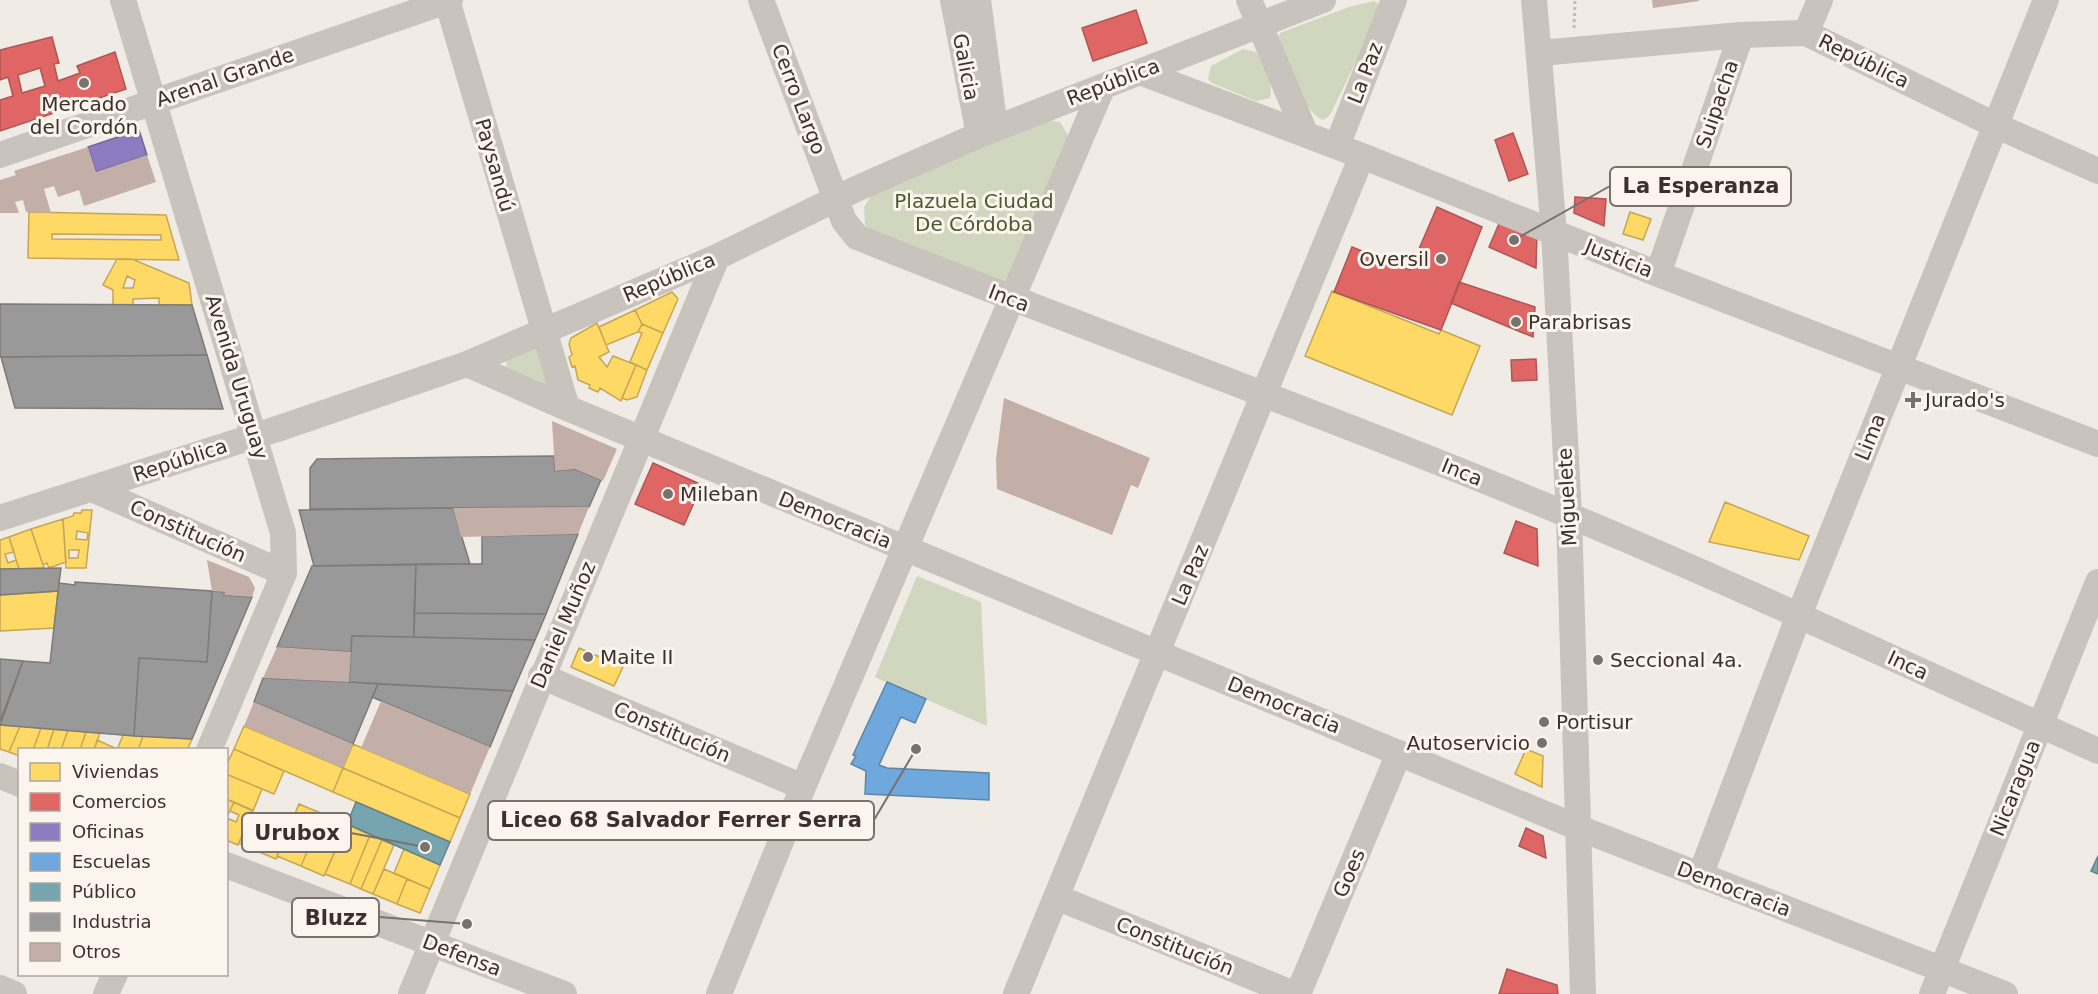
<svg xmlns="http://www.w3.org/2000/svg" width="2098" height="994" viewBox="0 0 2098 994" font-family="'DejaVu Sans',sans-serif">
  <rect width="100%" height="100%" fill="#f0ebe5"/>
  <path fill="#d1d6bf" d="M1374 1 1380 5 1379 14 1330 115 1323 120C1304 114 1286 59 1278 40L1280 33 1349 7Z
    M1243 49 1256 52C1264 64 1274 84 1270 98L1256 101 1212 83 1208 79 1211 66Z
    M1048 120 1060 122 1068 135 1007 280 1001 282 874 233 865 225 864 207 874 191Z
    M531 347 539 348 548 383 547 386 506 367 507 360Z
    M917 576 981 602 987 726 875 677Z"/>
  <path fill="#ffd966" stroke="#c4a654" stroke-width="1.5" fill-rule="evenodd" d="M29 212 166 215 179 260 28 258ZM52 234 161 235V240L52 239Z
    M1630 212 1651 219 1643 240 1623 234Z
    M117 259H132L189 283 192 305H159V298L133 299V305H113V290L103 285ZM127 276 135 280 133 288H123Z
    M1332 291 1439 334 1441 330 1480 346 1452 415 1305 356Z
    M672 292 678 299 663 333 642 324 635 310Z
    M635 310 642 324 638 332 606 345 599 327Z
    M597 323 609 352 599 357 607 367 613 356 636 365 621 401 600 388 598 392 589 388 590 385 578 380 575 366 572 367 569 357 572 355 569 344 571 338Z
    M642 324 663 333 647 370 630 362 642 333 638 332Z
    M636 365 647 370 637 397 627 400 622 398Z
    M1725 502 1809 536 1799 560 1709 542Z
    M82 510H92L86 568H66L63 519 73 516 74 513H81ZM77 531 88 533 87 540 76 539ZM69 550H79L78 558H69Z
    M63 519 66 562 49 568 47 563 43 565 31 529Z
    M31 529 44 568 19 569 9 537Z
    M9 537 14 552 5 554 8 563 16 560 19 569H0V540Z
    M58 591 54 628 0 631V595Z
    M579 648 623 667 614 686 571 667Z
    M0 725 20 726 9 752 0 749Z
    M20 726 41 728 33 750H20V756L9 752Z
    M244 726 343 768 333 792 234 749Z
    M41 728 54 729 47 750H33Z
    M54 729 68 730 61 750H47Z
    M68 730 86 732 80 750H61Z
    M86 732 100 733 94 750H80Z
    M123 735 143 736 138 750H117Z
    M143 736 192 739 187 750H138Z
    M97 740 117 749V750H94Z
    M353 744 470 794 460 818 343 768Z
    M234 749 284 771 274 794 226 774V766Z
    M1526 749 1543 756 1542 787 1515 774Z
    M343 768 460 818 450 842 333 792Z
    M226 774 262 789 253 811 226 799Z
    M226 799 234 802 226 819Z
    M234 802 252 810 238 845 226 840 227 818 236 822 239 815 230 811Z
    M299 804 323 814 301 866 277 856Z
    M323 814 347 823 324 876 301 866Z
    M273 815 291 823 276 859 257 851Z
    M250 816 268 824 257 851 239 843Z
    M347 824 370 835 350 884 325 874Z
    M370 835 382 840 361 889 350 884Z
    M382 840 394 845 373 894 361 889Z
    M404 849 440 865 430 889 394 873Z
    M384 869 407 879 397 904 373 894Z
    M407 879 430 889 420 913 397 904Z"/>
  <path fill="#e06666" stroke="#ae5654" stroke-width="1.5" fill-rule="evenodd" d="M1136 10 1147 43 1093 61 1082 28Z
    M52 37 59 63 54 64 58 81 80 73 77 66 115 52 126 89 0 131V100L13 96 8 77 0 80V50ZM40 68 45 86 22 93 18 75Z
    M1513 133 1528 174 1509 181 1495 140Z
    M1575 197 1606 199 1604 226 1574 213Z
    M1437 207 1482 227 1441 330 1334 292 1352 247 1410 270Z
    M1501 219 1537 233 1536 268 1489 247Z
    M1459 282 1535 307 1533 337 1451 303Z
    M1536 359 1537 380 1512 381 1511 360Z
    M653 463 702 485 684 525 635 504Z
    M1516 521 1537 529 1538 566 1504 553Z
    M1526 828 1543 836 1546 858 1519 846Z
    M1507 969 1557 985 1558 994H1499Z"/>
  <path fill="#8e7cc3" stroke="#756595" stroke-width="1.5" d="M139 130 147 155 96 172 88 147Z"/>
  <path fill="#6fa8dc" stroke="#5f84a7" stroke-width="1.5" d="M887 682 926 699 915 723 901 717 879 765 887 768 989 773V800L865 794 866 771 851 764 856 756 853 755Z"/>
  <path fill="#76a5af" stroke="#648287" stroke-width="1.5" d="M356 802 450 842 440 865 347 824Z
    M2098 856V874L2091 871Z"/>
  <path fill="#999" stroke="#7d7a78" stroke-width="1.5" d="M0 304 192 305 207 355 0 357Z
    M207 355 223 409 15 408 1 357Z
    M554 456 555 471 575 469 601 480 589 507 310 509V468L317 459Z
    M453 508 470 564 314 566 299 510Z
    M578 534 546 614 414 613 416 564H482V536Z
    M416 564 414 637 352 636 351 652 277 647 312 566Z
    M61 568 58 591 0 595V569Z
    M75 582 212 591 207 662 139 658 134 736 0 725 23 661 50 663 59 583 75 585Z
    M212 591 225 592 224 595 252 597 192 739 134 736 139 658 207 662Z
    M414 613 546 614 535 640 414 637Z
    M352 636 414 637 535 640 513 691 349 682Z
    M0 659 23 661 0 721Z
    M263 678 349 682 378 684 353 744 254 702Z
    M378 684 513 691 490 747 372 697Z"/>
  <path fill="#c3afa7" d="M1652 0H1699V1L1653 8Z
    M88 147 96 172 147 155 156 182 84 206 79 190 58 197 54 186 44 189 51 213 26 212 23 200 15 202 19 213H0V180L16 175 14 171Z
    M1004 398 1150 458 1138 488 1131 485 1112 535 997 489 996 459Z
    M552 421 617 449 603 481 575 469 555 471Z
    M589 507 578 534 461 537 453 508Z
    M207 560 249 577 255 588 252 597 224 595 225 592 212 591Z
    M277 647 351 652 349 682 263 678Z
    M381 701 490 747 470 794 361 748Z
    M254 702 353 744 343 768 244 726Z"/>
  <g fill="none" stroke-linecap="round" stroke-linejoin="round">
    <path stroke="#c2bbb6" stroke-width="3" stroke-dasharray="3 3" stroke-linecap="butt" d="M1574 28 1575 0"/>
    <path stroke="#c9c3be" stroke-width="26" d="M123 0 283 533 284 573 209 750
      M447 0 567 408 1579 828 2005 994
      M761 0 844 221 857 237C1093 332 1333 417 1568 515 1746 589 1921 672 2098 751
      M953 0 979 135
      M978 0 995 128
      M1249 0 1306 135
      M1534 0 1554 232 1569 515 1583 994
      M1806 33 1820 0
      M1540 53 1741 35 1806 33 1997 126 2098 171
      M1140 72 1362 156 1658 274 2098 444
      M1337 146 1394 0
      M0 155 450 0
      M1658 274 1741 35
      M467 364 567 408
      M92 489 284 573
      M0 518 280 428 467 364 717 257 856 189 979 135 1323 0
      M541 676 803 787
      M0 776 20 784
      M226 865 564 994
      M1700 876 1799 615 2046 0
      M1056 897 1294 994
      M0 988 14 994
      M106 994 115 974
      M411 994 717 257
      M719 994 803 787 1103 86
      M1016 994 1362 156
      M1298 994 1399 753
      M1932 994 2098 582"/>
  </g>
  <g fill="#7a716c" stroke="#fbf5ee" stroke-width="2">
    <circle cx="84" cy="83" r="6"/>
    <circle cx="1441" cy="259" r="6"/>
    <circle cx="1516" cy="322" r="6"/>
    <path d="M1910 391h6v6h6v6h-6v6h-6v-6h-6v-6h6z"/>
    <circle cx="668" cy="494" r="6"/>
    <circle cx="588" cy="657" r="6"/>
    <circle cx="1598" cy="660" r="6"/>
    <circle cx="1544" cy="722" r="6"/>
    <circle cx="1542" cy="743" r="6"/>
  </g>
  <g text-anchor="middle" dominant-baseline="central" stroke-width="6" stroke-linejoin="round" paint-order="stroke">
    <g font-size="20" fill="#3b302b" stroke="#fbf5ee">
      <text transform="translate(1864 61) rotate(26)">República</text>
      <text transform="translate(966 67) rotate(79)">Galicia</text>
      <text transform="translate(1365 73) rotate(-69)">La Paz</text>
      <text transform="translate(225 77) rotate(-19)">Arenal Grande</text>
      <text transform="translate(1113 82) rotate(-21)">República</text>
      <text transform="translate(799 99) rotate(69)">Cerro Largo</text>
      <text transform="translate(1717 104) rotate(-71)">Suipacha</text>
      <text transform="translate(495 165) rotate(74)">Paysandú</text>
      <text transform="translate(1619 258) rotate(22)">Justicia</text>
      <text transform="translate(669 277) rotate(-23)">República</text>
      <text transform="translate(1009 298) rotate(21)">Inca</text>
      <text transform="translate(237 377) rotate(73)">Avenida Uruguay</text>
      <text transform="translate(1870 437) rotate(-68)">Lima</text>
      <text transform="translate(180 460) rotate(-18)">República</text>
      <text transform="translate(1462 472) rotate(22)">Inca</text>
      <text transform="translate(1567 497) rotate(-93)">Miguelete</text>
      <text transform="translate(835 520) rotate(22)">Democracia</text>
      <text transform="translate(188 531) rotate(24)">Constitución</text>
      <text transform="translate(1190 575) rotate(-67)">La Paz</text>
      <text transform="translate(563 625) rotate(-67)">Daniel Muñoz</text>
      <text transform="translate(1908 665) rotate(25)">Inca</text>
      <text transform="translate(1284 705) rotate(22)">Democracia</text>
      <text transform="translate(672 732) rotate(23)">Constitución</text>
      <text transform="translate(2015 788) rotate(-68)">Nicaragua</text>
      <text transform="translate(1349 873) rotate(-67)">Goes</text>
      <text transform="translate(1734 889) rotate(21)">Democracia</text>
      <text transform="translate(1175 946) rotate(22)">Constitución</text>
      <text transform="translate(462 955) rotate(21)">Defensa</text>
    </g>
    <g font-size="20" fill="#3b302b" stroke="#fbf5ee" text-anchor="start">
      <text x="84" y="104" text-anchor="middle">Mercado<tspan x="84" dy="23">del Cordón</tspan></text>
      <text x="1429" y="259" text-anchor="end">Oversil</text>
      <text x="1528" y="322">Parabrisas</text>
      <text x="1925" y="400">Jurado's</text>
      <text x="680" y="494">Mileban</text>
      <text x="600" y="657">Maite II</text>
      <text x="1610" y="660">Seccional 4a.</text>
      <text x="1556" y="722">Portisur</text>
      <text x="1530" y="743" text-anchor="end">Autoservicio</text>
    </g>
    <g font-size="20" fill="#4a5a2e" stroke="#fbf5ee">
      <text x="974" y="201">Plazuela Ciudad<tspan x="974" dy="23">De Córdoba</tspan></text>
    </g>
  </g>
  <path fill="none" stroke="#7a716c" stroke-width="2" d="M1514 240L1610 186M916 749L874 820M425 847L351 833M467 924L379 917"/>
  <g fill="#7a716c" stroke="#fbf5ee" stroke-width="2">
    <circle cx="1514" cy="240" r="6"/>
    <circle cx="916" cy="749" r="6"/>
    <circle cx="425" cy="847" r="6"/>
    <circle cx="467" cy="924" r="6"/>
  </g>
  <g fill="#fbf5ee" stroke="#7a716c" stroke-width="2">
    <rect x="1610" y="167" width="181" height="39" rx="6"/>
    <rect x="488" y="801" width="386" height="39" rx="6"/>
    <rect x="242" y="813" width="109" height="39" rx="6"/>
    <rect x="292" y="898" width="87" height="39" rx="6"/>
  </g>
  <g font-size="21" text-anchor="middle" font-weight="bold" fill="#3b302b">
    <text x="1701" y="193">La Esperanza</text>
    <text x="681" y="827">Liceo 68 Salvador Ferrer Serra</text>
    <text x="297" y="840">Urubox</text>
    <text x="336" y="925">Bluzz</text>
  </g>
  <rect x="18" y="748" width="210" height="228" fill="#fbf5ee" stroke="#aea6a0" stroke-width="1.5"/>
  <rect x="30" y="763" width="30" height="18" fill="#ffd966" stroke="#aea6a0" stroke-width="1.5"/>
  <text x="72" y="778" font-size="18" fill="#3b302b">Viviendas</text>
  <rect x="30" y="793" width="30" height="18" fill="#e06666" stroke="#aea6a0" stroke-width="1.5"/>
  <text x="72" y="808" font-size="18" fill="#3b302b">Comercios</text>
  <rect x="30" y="823" width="30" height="18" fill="#8e7cc3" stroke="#aea6a0" stroke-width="1.5"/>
  <text x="72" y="838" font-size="18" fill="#3b302b">Oficinas</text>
  <rect x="30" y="853" width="30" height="18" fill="#6fa8dc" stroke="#aea6a0" stroke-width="1.5"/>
  <text x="72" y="868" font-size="18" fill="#3b302b">Escuelas</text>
  <rect x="30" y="883" width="30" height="18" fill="#76a5af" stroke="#aea6a0" stroke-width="1.5"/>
  <text x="72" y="898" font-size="18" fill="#3b302b">Público</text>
  <rect x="30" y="913" width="30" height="18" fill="#999999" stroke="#aea6a0" stroke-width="1.5"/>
  <text x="72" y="928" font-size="18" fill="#3b302b">Industria</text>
  <rect x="30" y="943" width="30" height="18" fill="#c3afa7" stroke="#aea6a0" stroke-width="1.5"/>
  <text x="72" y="958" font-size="18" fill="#3b302b">Otros</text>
</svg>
